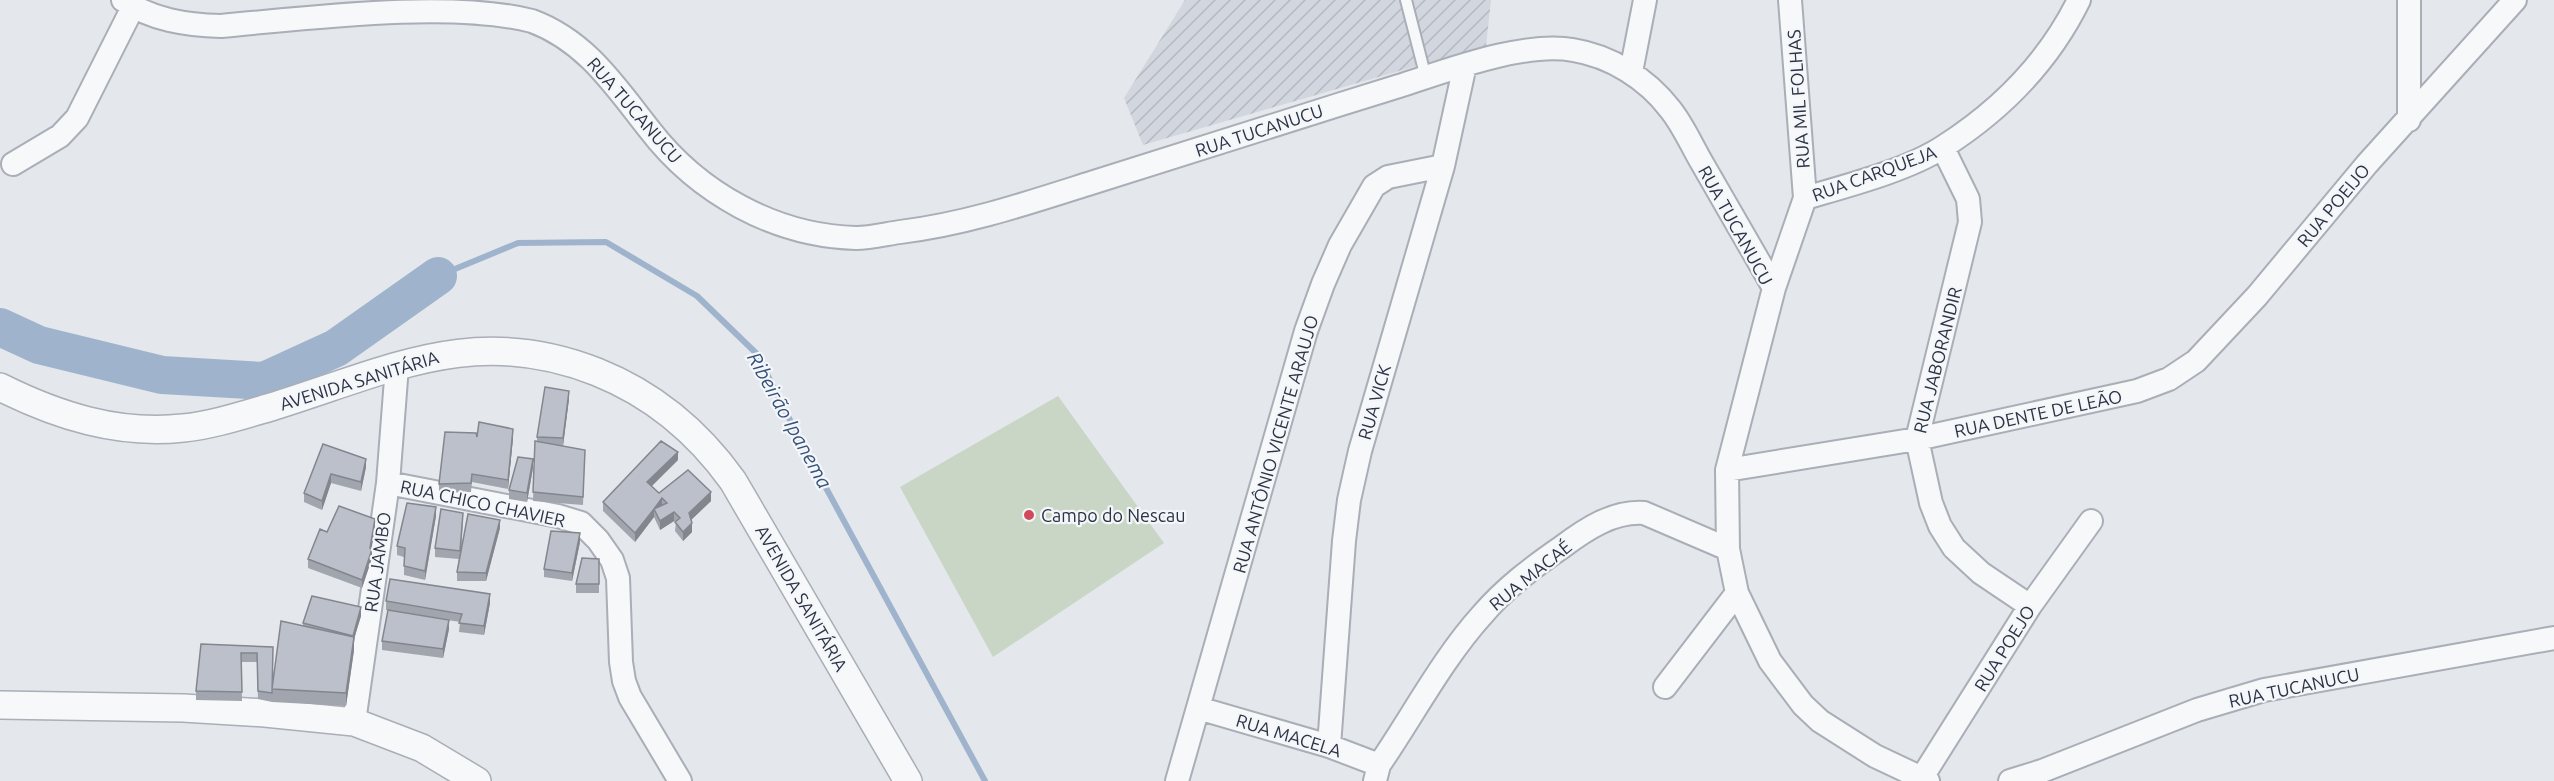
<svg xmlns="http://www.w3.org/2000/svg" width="2554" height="781" viewBox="0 0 2554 781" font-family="Ubuntu,sans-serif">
  <defs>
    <pattern id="industrial-furrows" width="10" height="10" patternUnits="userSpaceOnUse" patternTransform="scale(1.5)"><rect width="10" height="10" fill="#d2d6de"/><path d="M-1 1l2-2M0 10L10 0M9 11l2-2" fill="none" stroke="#b4b8c0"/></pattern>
  </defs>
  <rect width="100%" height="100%" fill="#e4e7ec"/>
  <path fill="url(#industrial-furrows)" d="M1185 0H1491L1486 46 1143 145 1124 98Z"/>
  <path fill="#c9d6c5" d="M1058 396 1164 543 993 657 900 487Z"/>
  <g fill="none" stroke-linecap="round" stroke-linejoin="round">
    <path stroke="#9fb4cc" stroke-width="6" d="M438 276 518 243 606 242 697 296 757 354 800 440 985 781"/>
    <path stroke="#9fb4cc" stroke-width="38" d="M0 327 39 345 162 375 264 381 336 348 438 276"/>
    <defs>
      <path id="service" d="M1406 0 1426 78"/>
      <path id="minor" d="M123 0C152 20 186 25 221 26 310 18 449 0 532 21 586 41 615 86 649 129 698 193 775 236 856 238 870 238 886 234 900 232 966 224 1028 203 1091 183 1193 151 1296 118 1399 86 1446 71 1524 41 1573 50 1611 56 1647 79 1670 109 1683 125 1692 146 1702 163 1726 205 1750 246 1774 288L1727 470 1728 549 1737 593 1770 661 1803 705 1820 721 1875 756 1928 781
        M1790 0 1805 198
        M1631 72 1645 0
        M2409 120V0
        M1943 148 1968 199 1970 222 1917 439 1931 503 1940 526 1954 548 1981 573 2030 606
        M13 164 60 136 77 118 133 7
        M1774 288 1805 198C1846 186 1908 170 1943 147 2001 110 2049 61 2079 0
        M1727 470 1917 439 2137 391 2169 379 2196 361 2257 296 2367 164 2515 0
        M388 483 558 516 581 523 598 540 612 560 618 578 621 662 624 681 630 697 680 781
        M1665 687 1737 593
        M1198 708 1329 746 1379 765
        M354 722 388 483 397 366
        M1329 746 1344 541 1349 500 1360 451 1443 166 1465 65
        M1921 779 2030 606 2091 521
        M1177 781 1306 331 1323 284 1340 245 1374 186 1388 177 1443 166
        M1375 781 1379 765C1412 717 1443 658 1482 615 1505 588 1533 567 1562 547 1586 529 1613 511 1644 513L1728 549
        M2010 781 2042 771 2197 710 2264 690 2554 638"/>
      <path id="tertiary" d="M0 387C58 416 118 435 183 428 213 425 243 415 271 407 388 371 474 323 597 372 652 394 698 432 733 481L908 781
        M0 705 183 708 265 713 354 722 422 748 477 781"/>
    </defs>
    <use href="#service" stroke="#a9aeb7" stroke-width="14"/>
    <use href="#minor" stroke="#a9aeb7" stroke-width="26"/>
    <use href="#tertiary" stroke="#a9aeb7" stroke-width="30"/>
    <use href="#service" stroke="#f7f8fa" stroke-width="10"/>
    <use href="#minor" stroke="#f7f8fa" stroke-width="22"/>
    <use href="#tertiary" stroke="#f7f8fa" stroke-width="27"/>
  </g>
  <path fill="#a1a5ae" d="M569 399 563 446 585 450 583 505 533 501 535 441 537 442V437Z
    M477 437 513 438 508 489 472 482 471 492 439 493V484Z
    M323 444 366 467 361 491 331 483 322 510 304 502V493Z
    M678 460 651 486 659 493 711 501 691 520 692 532 683 541 675 531 676 522 674 521 660 530 654 517 635 542 603 511V502Z
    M533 468 527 502 509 499V490Z
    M436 516 425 580 404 575V557L397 555V546Z
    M463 522 461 552 500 528 486 581H457V572L459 559 435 557V548Z
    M375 528 371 549 372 558 362 588 308 568V559L327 532Z
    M580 542 572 581 544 577V569Z
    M599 559V593H576V584Z
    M386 601 490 603 484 635 459 632 460 622 386 610Z
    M361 616 354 639V650L346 706 272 702 258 699 257 662H241L242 701 196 700V691L201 644 273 647 272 686 303 625V623Z
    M449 629 443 658 382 650V641Z"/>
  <path fill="#83868d" d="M569 391V399L563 446V438Z
    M513 429V438L508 489V480Z
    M678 452V460L647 491V482Z
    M366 459V467L361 491V482Z
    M533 459V468L527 502V493Z
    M331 474V483L322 510V501Z
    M711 492V501L689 522V513Z
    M662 498V507L654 509Z
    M436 507V516L425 580V571Z
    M654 509V517L635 542V533Z
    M674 512V521L660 530V521Z
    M375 519V528L371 552 372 549V558L362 588V580Z
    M500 520V528L486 581V573Z
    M692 523V532L683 541V532Z
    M580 533V542L572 581V573Z
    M490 594V603L484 635V626Z
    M361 607V616L354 639V650L346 706V693L353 636Z
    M449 620V629L443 658V649Z"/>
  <path fill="#bbc0ca" stroke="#83868d" stroke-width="1.5" fill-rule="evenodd" d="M545 387 569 391 563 438 537 437Z
    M479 422 513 429 508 480 472 474 471 483 439 484 445 432 476 433 477 437Z
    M535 441 585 450 583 497 533 492Z
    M661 441 678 452 647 482 659 493 688 470 711 492 689 513 692 523 683 532 675 522 680 518 674 512 660 521 654 509 635 533 603 502ZM662 498 667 503 654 509Z
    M323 444 366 459 361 482 331 474 322 501 304 493Z
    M518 457 533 459 527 493 509 490Z
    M407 503 436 507 425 571 404 566 405 548 397 546Z
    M339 506 375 519 370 548 372 549 362 580 308 559 320 529 327 532Z
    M441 509 463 513 460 551 435 548Z
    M468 514 500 520 486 573 457 572Z
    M551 531 580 533 572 573 544 569Z
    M582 558 599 559V584H576Z
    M390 579 490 594 484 626 459 623 462 614 386 601Z
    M312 596 361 607 353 636 303 623Z
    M388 610 449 620 443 649 382 641Z
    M281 621 354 637 346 693 272 689Z
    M201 644 273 647 272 693 258 691 257 653H241L242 692 196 691Z"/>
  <circle fill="#d1495b" stroke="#f4f6f9" stroke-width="2" cx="1029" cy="515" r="6"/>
  <g text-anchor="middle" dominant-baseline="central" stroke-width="4.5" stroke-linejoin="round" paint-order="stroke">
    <g font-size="18" fill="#2b3445" stroke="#f4f6f9">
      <text transform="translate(1798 99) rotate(-94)">RUA MIL FOLHAS</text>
      <text transform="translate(635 110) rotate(49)">RUA TUCANUCU</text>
      <text transform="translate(1259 130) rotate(-18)">RUA TUCANUCU</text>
      <text transform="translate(1874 173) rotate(-20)">RUA CARQUEJA</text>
      <text transform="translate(2333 205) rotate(-50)">RUA POEIJO</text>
      <text transform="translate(1736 225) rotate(61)">RUA TUCANUCU</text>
      <text transform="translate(1937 360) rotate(-76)">RUA JABORANDIR</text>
      <text transform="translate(359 380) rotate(-17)">AVENIDA SANITÁRIA</text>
      <text transform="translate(1374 402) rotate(-74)">RUA VICK</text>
      <text transform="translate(2038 413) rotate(-12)">RUA DENTE DE LEÃO</text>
      <text transform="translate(1275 444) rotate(-74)">RUA ANTÔNIO VICENTE ARAUJO</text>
      <text transform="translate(483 503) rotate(12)">RUA CHICO CHAVIER</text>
      <text transform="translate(377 562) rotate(-82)">RUA JAMBO</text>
      <text transform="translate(1530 575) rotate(-39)">RUA MACAÉ</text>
      <text transform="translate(802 598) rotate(60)">AVENIDA SANITÁRIA</text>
      <text transform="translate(2004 648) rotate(-58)">RUA POEJO</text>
      <text transform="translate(2294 687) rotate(-12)">RUA TUCANUCU</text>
      <text transform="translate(1289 735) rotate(17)">RUA MACELA</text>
    </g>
    <g font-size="18" fill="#2b3445" stroke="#f4f6f9" text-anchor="start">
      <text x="1041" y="515">Campo do Nescau</text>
    </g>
    <g font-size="20" font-style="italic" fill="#34527a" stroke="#f4f6f9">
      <text transform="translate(790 420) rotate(61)">Ribeirão Ipanema</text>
    </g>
  </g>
</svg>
